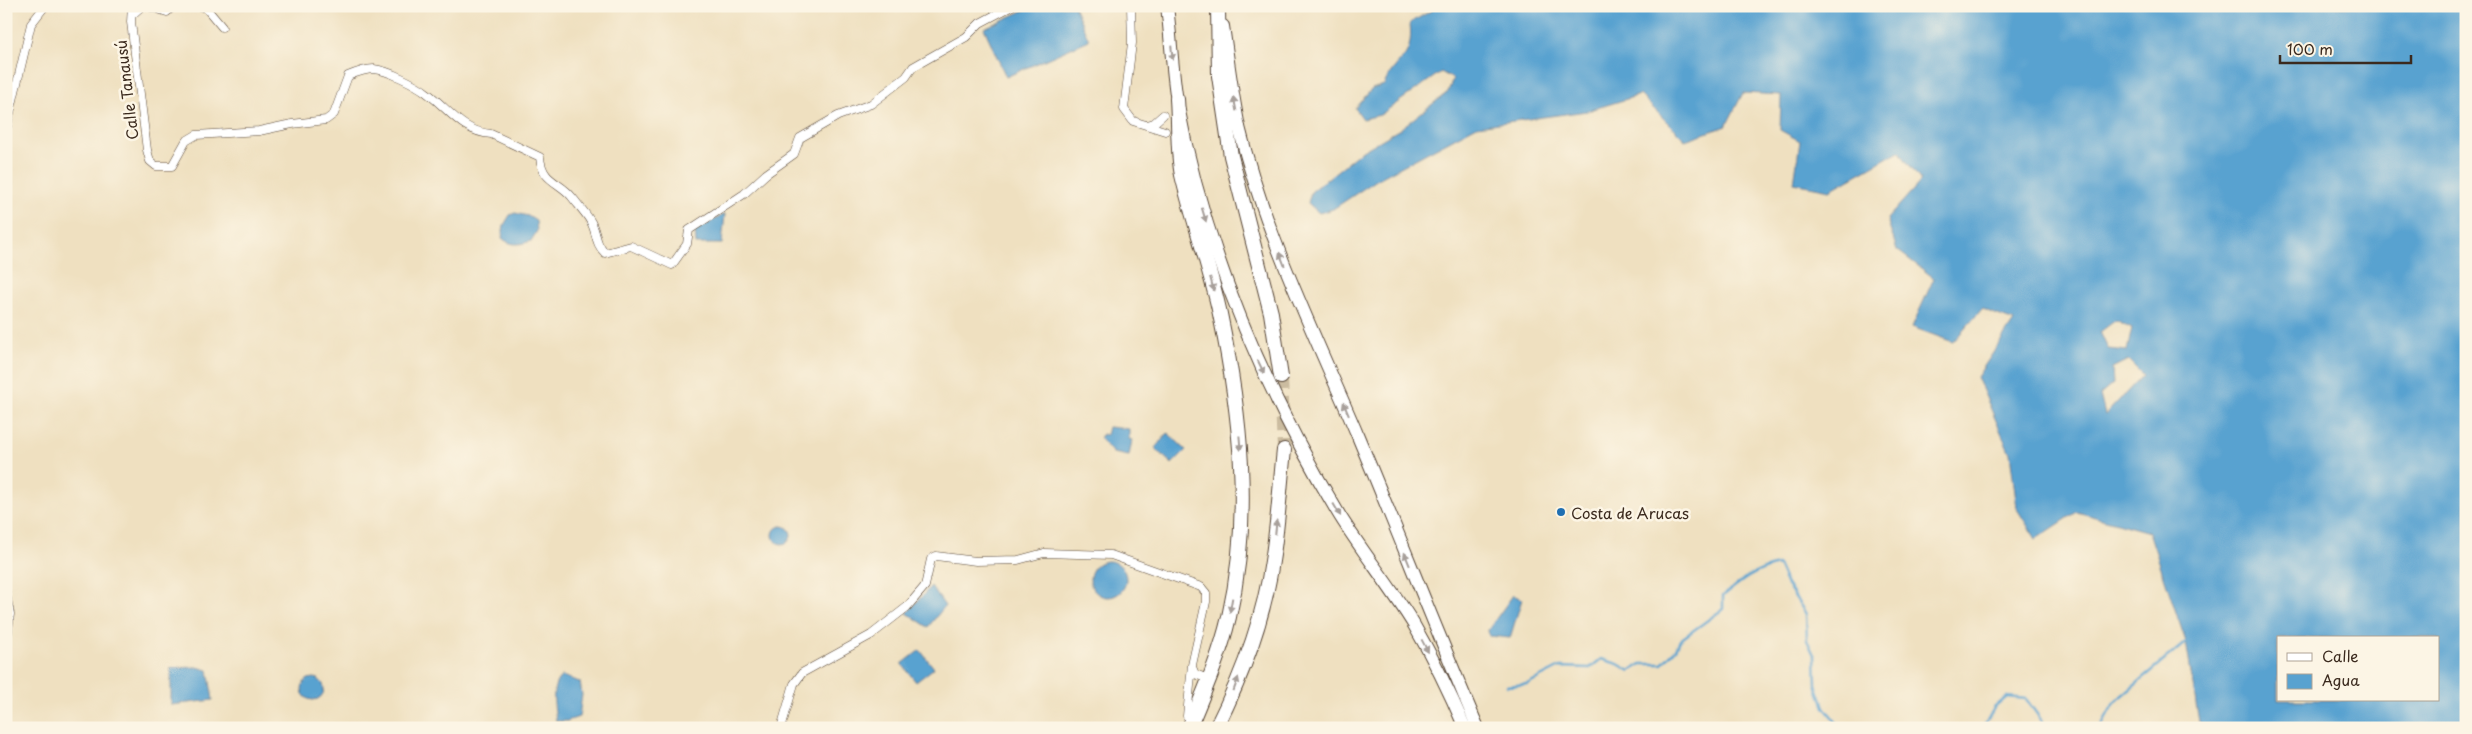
<svg xmlns="http://www.w3.org/2000/svg" width="2472" height="734" viewBox="0 0 2472 734" font-family="'Playpen Sans',sans-serif">
  <rect width="100%" height="100%" fill="#fcf5e5"/>
  <filter id="ink" filterUnits="userSpaceOnUse"><feTurbulence type="fractalNoise" baseFrequency=".02" numOctaves="2"/><feDisplacementMap in="SourceGraphic" scale="10" xChannelSelector="R" yChannelSelector="G"/><feConvolveMatrix kernelMatrix="1 2 1 2 8 2 1 2 1" color-interpolation-filters="sRGB"/></filter>
  <filter id="wash" filterUnits="userSpaceOnUse"><feTurbulence type="fractalNoise" baseFrequency=".0096" numOctaves="4" result="noise"/><feDisplacementMap in="SourceGraphic" scale="20" xChannelSelector="R" yChannelSelector="G"/><feGaussianBlur stdDeviation="1.12" result="paint"/><feColorMatrix in="noise" values="0 0 0 0 0 0 0 0 0 0 0 0 0 0 0 0 0 1.4 0 .05"/><feComposite in="paint" operator="in"/></filter>
  <g filter="url(#wash)">
    <rect width="100%" height="100%" fill="#efe0c0"/>
    <path fill="#59a2d0" stroke="#4a6677" fill-rule="evenodd" d="M1034 6H1074L1089 40 1006 77 984 28Z
      M1439 6H2466V728H2200L2186 642 2149 532 2077 512 2036 539 2017 509 2010 453 1977 377 2014 321 1982 309 1953 342 1912 327 1934 278 1897 250 1887 219 1921 181 1899 151 1830 190 1794 183 1800 141 1780 130 1781 95 1743 93 1726 126 1685 140 1640 95 1587 111 1477 126 1378 179 1333 209 1319 213 1308 203 1311 192 1359 153 1400 129 1448 92 1453 79 1441 72 1380 115 1363 119 1355 108 1372 89 1384 85C1397 55 1414 62 1410 23ZM2116 320 2132 328 2127 351 2108 349 2100 332ZM2128 360 2143 375 2105 415 2100 395 2113 384 2112 368ZM2278 638H2438V700H2278Z
      M515 213 528 216 536 221 537 231 531 241C519 245 511 246 502 238L504 225 510 215Z
      M725 214 722 244H696L695 231Z
      M1108 427 1129 429V439L1132 440 1129 456 1113 453 1100 439 1102 434 1106 435Z
      M1168 433 1186 450 1172 464 1155 448Z
      M773 535a9 9 0 1 1 18 0a9 9 0 1 1-18 0Z
      M1090 579a18 18 0 1 1 36 0a18 18 0 1 1-36 0Z
      M931 586 945 606 928 627 907 613Z
      M1513 595 1522 599 1510 638 1489 636 1488 630Z
      M920 650 934 668 916 682 902 664Z
      M197 667 208 670 213 700 171 705V668Z
      M562 676 580 682 582 695 579 717 567 721H556C555 708 549 685 562 676Z
      M302 689a11 11 0 1 1 22 0a11 11 0 1 1-22 0Z"/>
    <g fill="none" stroke-linecap="round" stroke-linejoin="round">
      <path stroke="#59a2d0" stroke-width="2.5" d="M1507 686 1527 684 1560 667 1590 668 1601 659 1618 664 1630 671 1641 664H1662L1676 649 1680 640 1723 609V596C1741 581 1755 570 1778 565L1786 583 1806 614 1807 640 1815 657 1816 684 1824 707 1841 728
        M1983 728 1994 708 2007 697 2026 699 2047 728
        M2100 728 2114 703 2186 642"/>
    </g>
  </g>
  <g filter="url(#ink)">
    <g fill="none" stroke-linecap="round" stroke-linejoin="round">
      <path stroke="#cbbca0" stroke-width="14" stroke-dasharray="14 7" stroke-linecap="butt" d="M1281 377 1284 450"/>
      <defs>
        <path id="minor" d="M132 6 131 22 147 150 150 161 156 166H172L186 141 196 135 259 131 292 124 326 120 334 114 348 76C355 73 365 69 374 69 387 70 416 84 427 93 448 108 462 132 491 134L540 157C542 182 559 181 572 197 578 205 586 213 591 222 597 233 595 244 605 253L631 246 672 265 687 244 689 230 744 194 766 174 794 154 800 138 838 116 871 104 906 77 913 67 966 37 980 23 1012 6
          M148 6 167 12 173 6
          M201 6 206 8 222 27
          M1131 6 1132 43 1124 109 1133 121 1165 131
          M132 15 142 6
          M1147 125 1154 123 1163 115
          M6 130 31 24 45 6
          M6 594 10 614 6 648
          M1192 667 1195 674 1203 677
          M781 728 794 684 802 673 871 635 907 607 925 586 931 559 936 556 976 561 1018 560 1044 553 1111 555 1201 587 1206 593V602L1192 665 1187 716"/>
        <path id="trunk" d="M1167 6C1171 38 1172 70 1177 101 1204 249 1263 388 1340 516 1363 553 1391 587 1414 625 1433 658 1450 693 1465 728
          M1223 26C1228 60 1232 94 1239 127 1265 234 1314 333 1357 434 1398 532 1436 630 1478 728"/>
        <path id="motorway" d="M1218 6 1219 76 1231 156 1271 313 1281 377
          M1177 99C1179 124 1177 151 1182 175 1193 221 1210 267 1220 314 1241 414 1252 516 1229 617 1220 656 1204 692 1189 728
          M1216 728C1242 676 1264 619 1272 561 1278 525 1280 487 1284 450"/>
      </defs>
      <use href="#minor" stroke="#564536" stroke-width="9"/>
      <use href="#trunk" stroke="#564536" stroke-width="14"/>
      <use href="#motorway" stroke="#564536" stroke-width="16"/>
      <use href="#minor" stroke="#fff" stroke-width="8"/>
      <use href="#trunk" stroke="#fff" stroke-width="12"/>
      <use href="#motorway" stroke="#fff" stroke-width="14"/>
    </g>
    <defs><path id="oneway-solid" d="M-6-.8H1V-3.2L6.5 0L1 3.2V.8H-6Z" transform="scale(1.25)"/></defs>
    <g fill="#a79f9a">
      <use href="#oneway-solid" transform="translate(1172 53) rotate(84)"/>
      <use href="#oneway-solid" transform="translate(1235 104) rotate(-101)"/>
      <use href="#oneway-solid" transform="translate(1204 215) rotate(73)"/>
      <use href="#oneway-solid" transform="translate(1282 259) rotate(-111)"/>
      <use href="#oneway-solid" transform="translate(1212 284) rotate(75)"/>
      <use href="#oneway-solid" transform="translate(1261 367) rotate(64)"/>
      <use href="#oneway-solid" transform="translate(1346 409) rotate(-113)"/>
      <use href="#oneway-solid" transform="translate(1240 443) rotate(85)"/>
      <use href="#oneway-solid" transform="translate(1337 510) rotate(60)"/>
      <use href="#oneway-solid" transform="translate(1276 527) rotate(-84)"/>
      <use href="#oneway-solid" transform="translate(1407 559) rotate(-112)"/>
      <use href="#oneway-solid" transform="translate(1231 605) rotate(100)"/>
      <use href="#oneway-solid" transform="translate(1425 646) rotate(62)"/>
      <use href="#oneway-solid" transform="translate(1236 684) rotate(-70)"/>
    </g>
  </g>
  <circle fill="#1f6fb2" stroke="#fcf5e5" stroke-width="2" cx="1561" cy="512" r="5"/>
  <g text-anchor="middle" dominant-baseline="central" stroke-width="5" stroke-linejoin="round" paint-order="stroke">
    <g font-size="15" fill="#3b2a1e" stroke="#fcf5e5">
      <text transform="translate(126 90) rotate(-97)">Calle Tanausú</text>
    </g>
    <g font-size="15" fill="#3b2a1e" stroke="#fcf5e5" text-anchor="start">
      <text x="1571" y="512">Costa de Arucas</text>
    </g>
  </g>
  <rect width="2472" height="734" fill="none" stroke="#fcf5e5" stroke-width="25"/>
  <rect x="2277" y="636" width="162" height="65" fill="#fcf5e5" stroke="#afa495"/>
  <rect x="2287" y="653" width="25" height="8" fill="#ffffff" stroke="#afa495"/>
  <text x="2322" y="662" font-size="15" fill="#3b2a1e">Calle</text>
  <rect x="2287" y="674" width="25" height="15" fill="#59a2d0" stroke="#afa495"/>
  <text x="2322" y="686" font-size="15" fill="#3b2a1e">Agua</text>
  <path d="M2280 55v8h131v-8" fill="none" stroke="#3b2a1e" stroke-width="2.5"/>
  <text x="2287" y="55" font-size="15" fill="#3b2a1e" stroke="#fcf5e5" stroke-width="4" paint-order="stroke">100 m</text>
</svg>
